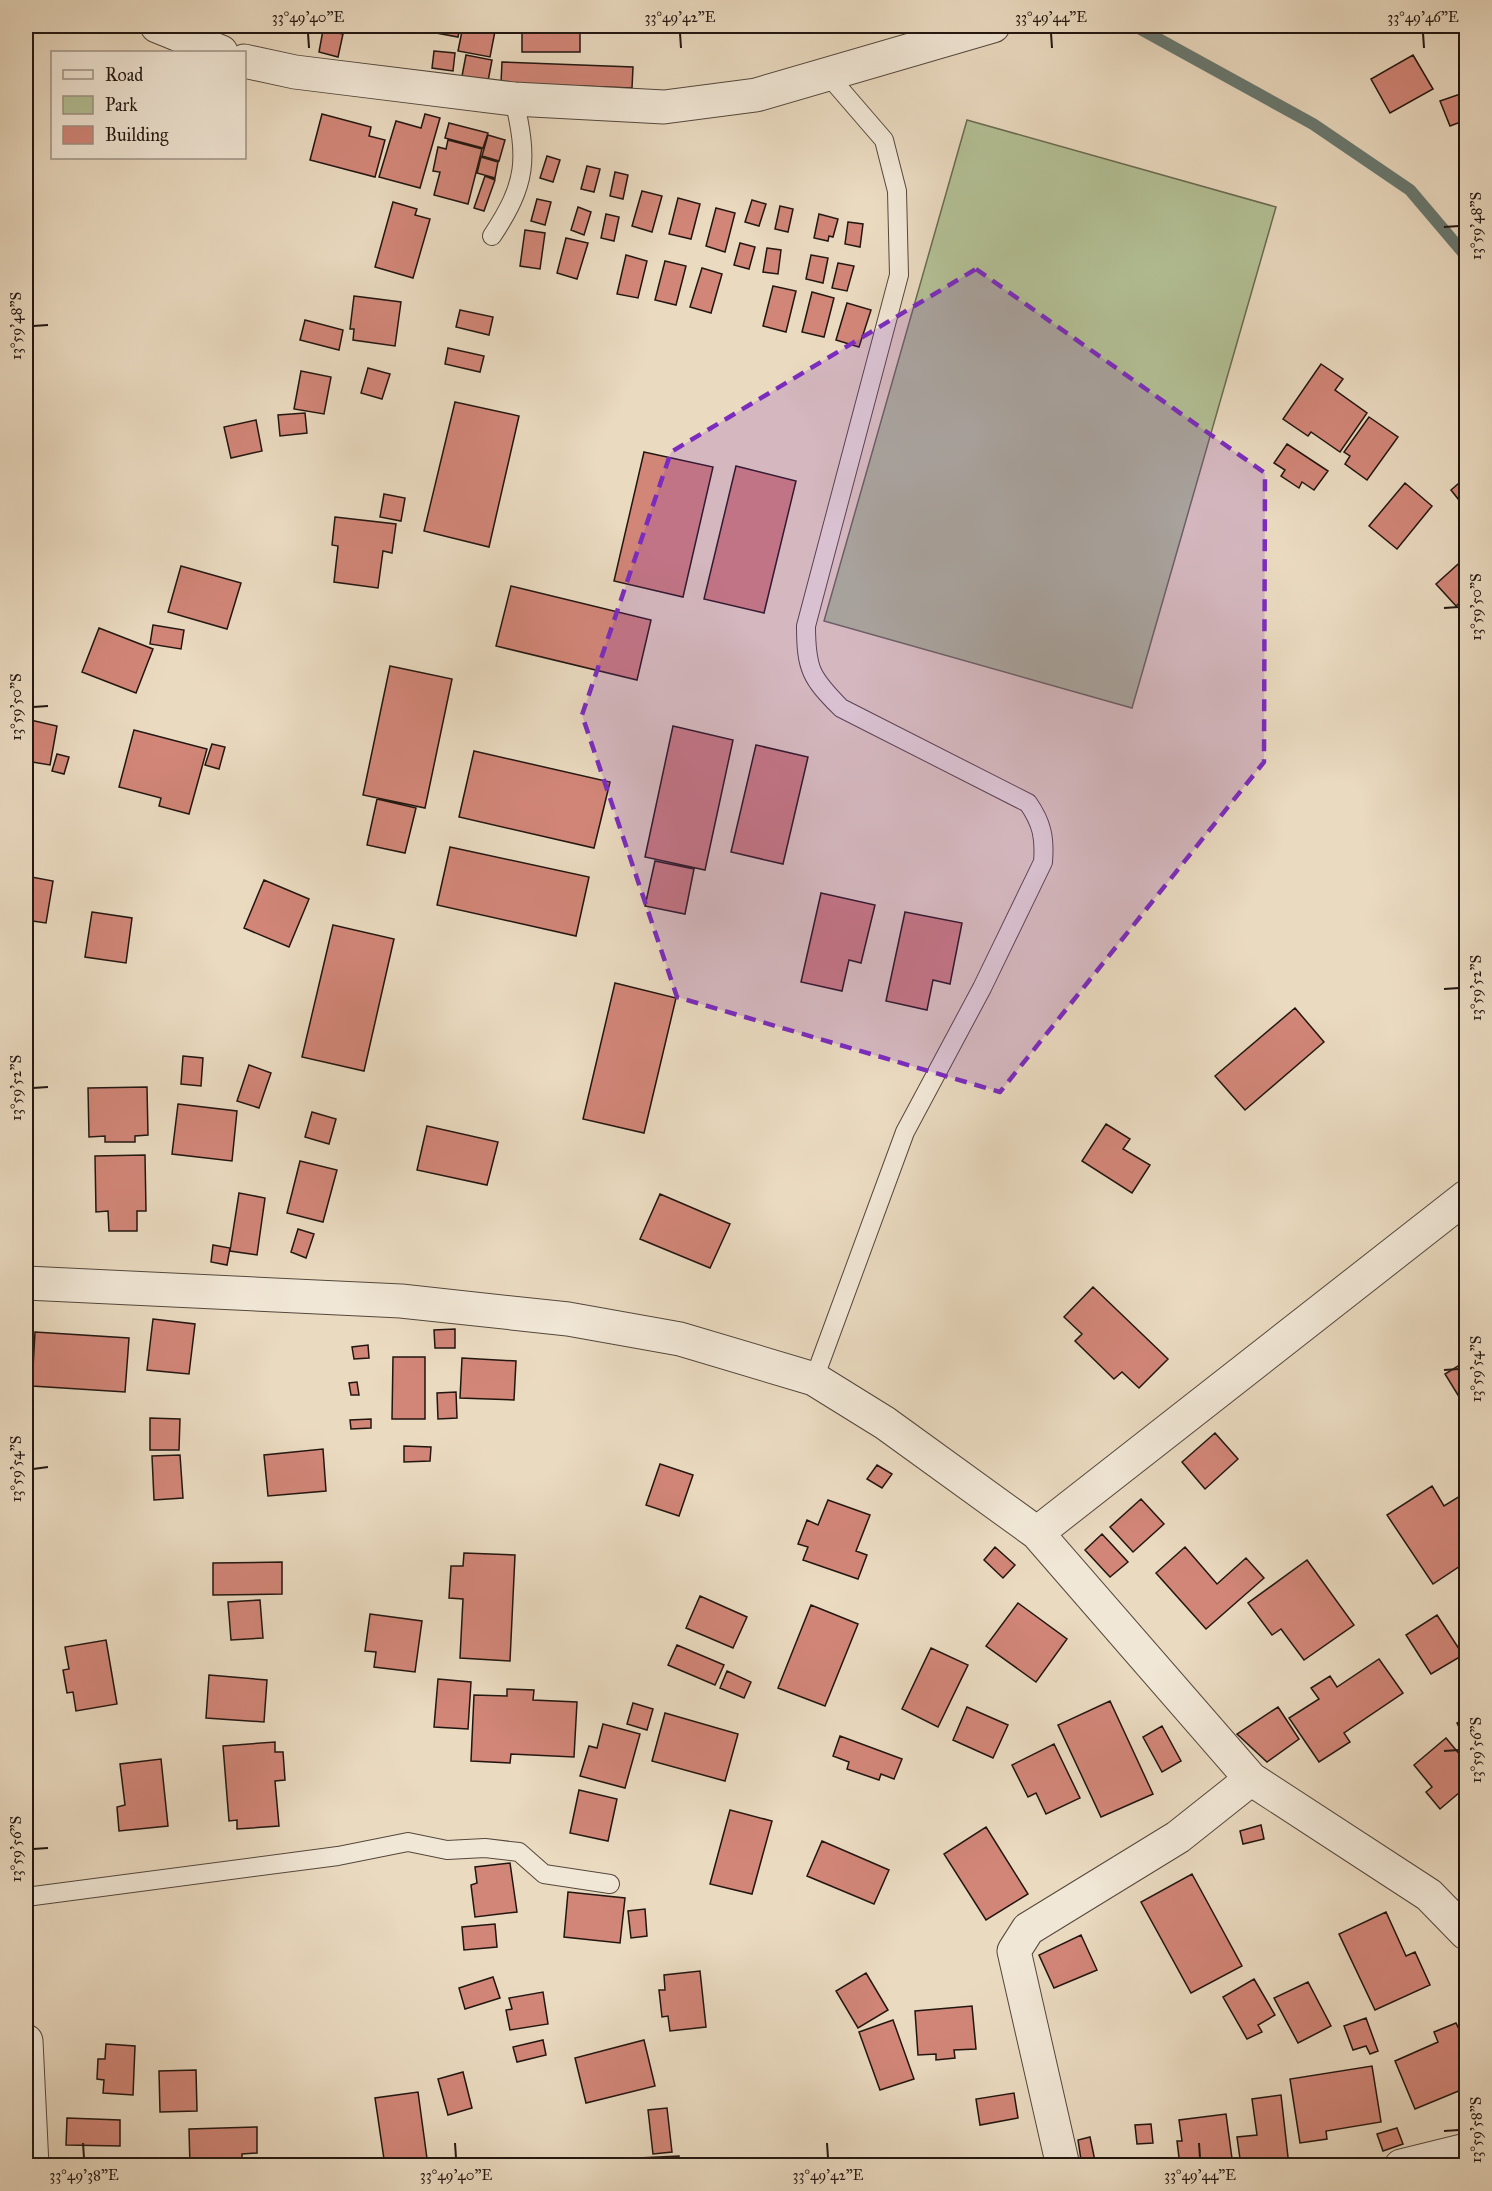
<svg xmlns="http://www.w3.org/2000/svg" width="1492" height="2191" viewBox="0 0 1492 2191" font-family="'IM FELL Great Primer',serif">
  <rect width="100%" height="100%" fill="#eadac0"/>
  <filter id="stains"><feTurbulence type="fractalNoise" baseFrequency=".00333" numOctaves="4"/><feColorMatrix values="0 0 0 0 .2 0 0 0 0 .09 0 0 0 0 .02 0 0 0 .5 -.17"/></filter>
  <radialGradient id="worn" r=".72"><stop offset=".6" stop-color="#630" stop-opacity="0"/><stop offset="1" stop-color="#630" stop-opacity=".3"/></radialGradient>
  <path fill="#b3c095" stroke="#6a6b52" stroke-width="1.5" d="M967 120 1276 207 1132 708 824 621Z"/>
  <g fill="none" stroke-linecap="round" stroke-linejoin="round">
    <path stroke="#697971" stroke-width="12" d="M1135 26 1313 124 1410 190 1466 256"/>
  </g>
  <path fill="#d28678" stroke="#221610" stroke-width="1.5" d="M399 26H460L458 37Z
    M463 26H496L490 57 458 51Z
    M522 26H580V52H522Z
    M917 26H938L920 32Z
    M323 30 343 34 338 57 319 52Z
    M434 51 455 53 453 71 432 68Z
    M466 55 492 60 488 81 462 76Z
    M1413 55 1433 89 1390 113 1371 79Z
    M502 62 633 67 632 88 501 83Z
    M1466 92V120L1450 126 1440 101Z
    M322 114 371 127 369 136 385 140 375 177 310 160Z
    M425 114 440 118 420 188 379 177 396 121 421 128Z
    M449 123 488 133 483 148 445 138Z
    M488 135 505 140 499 161 482 156Z
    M448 140 482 149 468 204 434 195 440 172 433 171 438 147 446 149Z
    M547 156 560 160 553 182 540 178Z
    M481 157 498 162 495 178 477 173Z
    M587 166 600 169 594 192 581 189Z
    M615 172 628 175 623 199 610 196Z
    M485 176 495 180 484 211 474 208Z
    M642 191 662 196 652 232 632 226Z
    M678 198 700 204 691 239 669 234Z
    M537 199 551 202 545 225 531 221Z
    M752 200 766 204 759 226 745 222Z
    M393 202 417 209 415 215 430 219 413 278 375 267Z
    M780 206 793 209 788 232 775 229Z
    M578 207 591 212 584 235 571 230Z
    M716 208 735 213 725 252 706 246Z
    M606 214 619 217 614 241 601 238Z
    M819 214 838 219 833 237 829 236 828 241 814 238Z
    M848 222 863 224 860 247 845 244Z
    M525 230 545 233 540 269 520 266Z
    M566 238 588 243 577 279 557 273Z
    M740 243 755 247 749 269 734 265Z
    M767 248 781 250 778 274 763 272Z
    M626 255 647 261 638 298 617 294Z
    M811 255 828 258 823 283 806 279Z
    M665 261 686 266 676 305 655 300Z
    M838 263 854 266 847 291 832 288Z
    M702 268 722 274 711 313 690 307Z
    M773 286 796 291 786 332 763 326Z
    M812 292 834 298 824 337 802 332Z
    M354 296 401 302 395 346 353 340 354 329H350Z
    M847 303 871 310 859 347 836 340Z
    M460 310 493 317 489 335 456 327Z
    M305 320 343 330 339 350 300 340Z
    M448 348 484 356 480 372 445 364Z
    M1321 364 1343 379 1335 390 1367 413 1340 452 1311 432 1308 436 1283 419Z
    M368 368 390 374 382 399 361 393Z
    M301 371 331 377 324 414 294 409Z
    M455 402 519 416 489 547 424 531Z
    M305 413 307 433 280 436 278 415Z
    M1369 417 1398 437 1367 480 1345 464 1350 456 1344 452Z
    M256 420 262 451 231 458 224 427Z
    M1287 444 1328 471 1314 490 1302 482 1299 488 1281 476 1285 470 1274 463Z
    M644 452 713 467 683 597 614 581Z
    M736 466 796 481 764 613 704 599Z
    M1466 477V509L1451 490Z
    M1405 483 1432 506 1397 549 1369 526Z
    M384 494 405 498 401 521 380 517Z
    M335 517 396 524 392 553 383 551 378 588 334 582 338 546 332 545Z
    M1466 557V597L1456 606 1436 584Z
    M181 566 241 583 227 629 168 612Z
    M511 586 651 620 637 680 496 646Z
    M153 625 184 630 181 649 150 644Z
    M99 628 153 649 136 693 82 672Z
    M390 666 452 679 425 808 363 795Z
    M26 719 57 726 50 765 26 761Z
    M673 726 733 740 705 870 645 857Z
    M134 730 207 749 189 814 159 806 161 798 119 787Z
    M212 744 225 747 219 769 205 765Z
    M756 745 808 757 783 864 731 852Z
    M474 751 610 782 594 848 459 817Z
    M57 754 69 757 64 774 52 771Z
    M377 799 416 808 405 853 367 845Z
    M450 847 589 877 576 936 437 905Z
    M655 861 694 869 685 914 645 906Z
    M26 876 53 881 46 923 26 920Z
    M264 880 309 899 289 947 244 928Z
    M821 893 875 905 861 963 849 960 842 991 801 982Z
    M92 912 132 918 126 963 85 957Z
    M905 912 962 923 950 984 933 980 927 1010 886 1001Z
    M333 925 394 939 364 1071 302 1057Z
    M615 983 676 998 644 1133 583 1119Z
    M27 998 31 1050H26V999Z
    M1295 1008 1324 1042 1245 1110 1215 1076Z
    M183 1056 203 1058 201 1086 181 1084Z
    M26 1065H31V1102H26Z
    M249 1065 271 1073 259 1108 237 1101Z
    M147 1087 148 1135 135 1136V1142H105V1136L89 1137 88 1088Z
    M178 1104 237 1111 232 1161 172 1154Z
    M312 1112 336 1119 329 1144 305 1137Z
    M1106 1124 1130 1139 1123 1149 1150 1165 1132 1193 1082 1161Z
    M427 1126 498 1142 487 1185 417 1170Z
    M145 1155 146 1211H137V1231H109L108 1211 96 1212 95 1156Z
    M26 1158H30V1176H26Z
    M300 1161 337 1170 323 1222 287 1213Z
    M239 1193 265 1198 257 1255 230 1251Z
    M660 1194 730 1224 710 1268 640 1239Z
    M298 1229 314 1234 306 1258 291 1252Z
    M213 1245 230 1248 227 1265 211 1262Z
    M1093 1287 1168 1359 1139 1388 1122 1372 1114 1379 1075 1341 1082 1334 1064 1317Z
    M153 1319 195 1324 189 1374 147 1370Z
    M455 1329V1348H435L434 1330Z
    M35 1332 129 1338 125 1392 32 1386Z
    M368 1345 369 1358 354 1359 352 1347Z
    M393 1357H425V1419H392Z
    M462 1358 516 1361 514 1400 460 1398Z
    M1466 1361V1408L1445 1374Z
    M357 1382 359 1395H351L349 1383Z
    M456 1392 457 1418 438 1419 437 1393Z
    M150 1418 180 1419 179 1450H150Z
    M371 1419V1428L351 1429 350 1420Z
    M1215 1433 1238 1459 1205 1489 1182 1462Z
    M404 1446 431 1447 430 1461 404 1462Z
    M323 1449 326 1491 268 1496 264 1455Z
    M180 1455 183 1498 154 1500 152 1456Z
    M660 1464 693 1475 679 1516 646 1505Z
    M877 1465 892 1474 882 1488 867 1479Z
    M1432 1486 1444 1506 1460 1496 1466 1506V1526L1459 1531 1466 1542V1562L1433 1584 1387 1515Z
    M1141 1499 1164 1524 1133 1552 1110 1527Z
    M828 1500 870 1515 856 1551 867 1555 858 1579 803 1560 808 1547 798 1544 807 1520 818 1525Z
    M1102 1534 1128 1562 1110 1577 1085 1550Z
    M995 1547 1015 1565 1003 1578 984 1560Z
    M1185 1547 1217 1584 1246 1558 1264 1578 1206 1629 1156 1573Z
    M464 1553 515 1555 510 1661 460 1658 463 1599 449 1598 451 1566H463Z
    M1307 1560 1354 1625 1304 1660 1281 1629 1272 1635 1248 1603Z
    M282 1562V1594L213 1595V1563Z
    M700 1596 747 1617 733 1648 686 1628Z
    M260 1600 263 1638 231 1640 228 1602Z
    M1018 1603 1067 1639 1036 1682 986 1646Z
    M811 1605 858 1624 825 1706 778 1688Z
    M370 1614 422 1621 415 1672 374 1667 376 1652 365 1651Z
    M1437 1615 1463 1655 1431 1674 1406 1635Z
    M106 1640 117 1704 76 1711 73 1692 67 1693 63 1670 69 1669 65 1647Z
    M677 1645 724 1665 715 1685 668 1665Z
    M931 1648 968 1665 938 1727 902 1709Z
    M1379 1659 1403 1693 1344 1733 1350 1742 1319 1762 1289 1718 1319 1699 1311 1688 1330 1676 1337 1687Z
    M727 1671 751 1682 744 1698 720 1688Z
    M209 1675 267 1680 264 1722 206 1718Z
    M438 1679 471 1682 468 1729 434 1727Z
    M507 1689 534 1690 533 1700 577 1702 574 1757 511 1754 510 1763 471 1761 474 1695 507 1696Z
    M1110 1701 1153 1794 1101 1817 1058 1725Z
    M633 1703 653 1709 647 1730 627 1724Z
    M967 1707 1008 1725 993 1758 953 1740Z
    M1278 1707 1299 1739 1267 1762 1237 1734Z
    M665 1713 738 1734 725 1781 652 1761Z
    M1466 1718V1741L1457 1723Z
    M603 1724 640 1734 625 1788 580 1776 589 1746 597 1748Z
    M1162 1726 1181 1761 1162 1772 1143 1737Z
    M840 1736 902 1759 894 1779 881 1774 879 1780 847 1769 849 1762 833 1756Z
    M1446 1738 1466 1762V1787L1440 1809 1426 1792 1432 1787 1414 1765Z
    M275 1742V1752H283L285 1780 275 1781 279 1826 237 1829V1820L229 1821 223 1746Z
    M1054 1744 1080 1798 1046 1814 1036 1793 1028 1797 1012 1765Z
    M161 1759 168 1826 119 1831 117 1807 125 1805 120 1764Z
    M579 1790 617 1799 608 1841 570 1833Z
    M730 1810 772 1821 752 1894 710 1884Z
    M1261 1825 1264 1839 1243 1844 1240 1831Z
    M986 1827 1028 1894 986 1920 944 1854Z
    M822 1841 889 1870 874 1904 807 1876Z
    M510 1863 517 1912 475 1917 471 1885 477 1883 475 1867Z
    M1192 1874 1242 1966 1191 1993 1141 1902Z
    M568 1892 625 1898 620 1943 564 1937Z
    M645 1909 647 1936 631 1938 628 1911Z
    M1386 1912 1406 1956 1415 1952 1430 1985 1375 2010 1339 1934Z
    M495 1924 497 1947 464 1950 462 1927Z
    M1081 1935 1097 1970 1054 1988 1039 1955Z
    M700 1971 706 2027 670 2031 668 2016 662 2017 659 1990H665L664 1975Z
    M866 1973 888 2010 858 2028 836 1991Z
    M493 1977 500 1998 465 2009 459 1988Z
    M1254 1979 1275 2015 1258 2025 1262 2032 1247 2039 1223 1997Z
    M1308 1982 1331 2026 1298 2043 1274 1998Z
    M543 1992 548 2024 510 2030 506 2010 512 2009 509 1998Z
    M972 2006 976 2049 954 2050 955 2058 936 2060V2054L918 2055 915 2011Z
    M1366 2018 1378 2051 1370 2054 1366 2046 1353 2050 1344 2026Z
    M893 2020 914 2079 880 2090 859 2032Z
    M1456 2023 1460 2031 1466 2029V2088L1415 2109 1395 2061 1438 2042 1434 2032Z
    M543 2040 546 2055 517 2062 513 2047Z
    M644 2040 655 2086 586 2103 575 2058Z
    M106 2044 135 2046 133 2095 103 2093 104 2080 97 2079 98 2059H105Z
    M1372 2066 1381 2122 1326 2131 1327 2139 1300 2143 1290 2079Z
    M196 2070 197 2111 160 2112 159 2071Z
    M463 2072 472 2108 448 2115 438 2079Z
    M418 2092 428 2166H385L375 2098Z
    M1014 2093 1018 2118 980 2125 976 2099Z
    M1281 2095 1289 2166H1241L1237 2137 1257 2135 1252 2099Z
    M667 2108 672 2152 653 2154 648 2110Z
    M1226 2114 1233 2166H1180L1177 2141H1182L1179 2120Z
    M67 2118 120 2120V2146L66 2145Z
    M1151 2124 1153 2143 1137 2144 1135 2125Z
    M257 2127V2153L242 2154V2166H190L189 2129Z
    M1397 2128 1403 2144 1383 2151 1377 2134Z
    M1090 2137 1095 2161 1107 2159 1108 2166H1082L1078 2140Z
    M679 2156V2166H638V2158Z
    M103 2164 146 2166H103Z"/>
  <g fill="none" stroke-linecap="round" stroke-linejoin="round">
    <defs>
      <path id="service" d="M492 236C527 183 528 160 514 99
        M814 1379 905 1132 982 988 1043 862C1045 838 1042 823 1028 803L841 708C811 678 806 669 806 626L899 275 897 191 884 140 827 74
        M26 1897 338 1856 408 1842 447 1850 485 1848 519 1852 544 1874 610 1884"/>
      <path id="minor" d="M157 26 221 52
        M244 61 295 72 514 99 664 107 756 95 993 26
        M26 1283 401 1301 568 1319 680 1339 814 1379 885 1423 1037 1533 1251 1779 1429 1895 1466 1933
        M1037 1533 1466 1197
        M26 2041 32 2166
        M1063 2166 1014 1951 1028 1929 1178 1837 1251 1779
        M1401 2166 1466 2150"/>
    </defs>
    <use href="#service" stroke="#54473c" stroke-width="20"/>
    <use href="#minor" stroke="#54473c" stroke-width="35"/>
    <use href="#service" stroke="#f1e7d6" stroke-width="18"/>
    <use href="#minor" stroke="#f1e7d6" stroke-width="33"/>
  </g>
  <path fill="#7b2cbf" fill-opacity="0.2" stroke="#7b2cbf" stroke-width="4.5" stroke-dasharray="12 8" stroke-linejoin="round" d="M976 269 1265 473 1264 762 1000 1092 677 997 582 715 671 452Z"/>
  <path fill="none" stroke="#221610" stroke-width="2" d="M308 33 309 48M680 33 681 48M1051 33 1052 48M1423 33 1424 48M1444 227 1459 226M33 326 48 325M1444 608 1459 607M33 707 48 706M1444 989 1459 988M33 1088 48 1087M1444 1370 1459 1369M33 1469 48 1467M1444 1751 1459 1750M33 1849 48 1848M1444 2131 1459 2130M83 2143 84 2158M455 2143 456 2158M827 2143 828 2158M1199 2143 1200 2158"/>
  <rect width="1492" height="2191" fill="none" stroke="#eadac0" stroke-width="66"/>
  <rect x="51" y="51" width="195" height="108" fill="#f1e7d6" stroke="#9e9387" stroke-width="1.5"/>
  <rect x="63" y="70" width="30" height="9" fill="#f1e7d6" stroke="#9e9387" stroke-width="1.5"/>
  <text x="105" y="81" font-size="18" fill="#221610">Road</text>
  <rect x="63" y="96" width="30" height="18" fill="#b3c095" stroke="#9e9387" stroke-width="1.5"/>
  <text x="105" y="111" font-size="18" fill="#221610">Park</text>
  <rect x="63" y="126" width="30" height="18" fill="#d28678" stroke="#9e9387" stroke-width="1.5"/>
  <text x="105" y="141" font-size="18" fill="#221610">Building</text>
  <rect x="33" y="33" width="1426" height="2125" fill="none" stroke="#221610" stroke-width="2"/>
  <g font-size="15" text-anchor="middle" fill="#221610">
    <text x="308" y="22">33°49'40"E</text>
    <text x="680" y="22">33°49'42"E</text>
    <text x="1051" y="22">33°49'44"E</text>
    <text x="1423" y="22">33°49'46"E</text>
    <text transform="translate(1476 226) rotate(-90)" y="5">13°59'48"S</text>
    <text transform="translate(16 326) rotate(-90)" y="5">13°59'48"S</text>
    <text transform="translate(1476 607) rotate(-90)" y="5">13°59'50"S</text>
    <text transform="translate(16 707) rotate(-90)" y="5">13°59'50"S</text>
    <text transform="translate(1476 988) rotate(-90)" y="5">13°59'52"S</text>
    <text transform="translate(16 1088) rotate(-90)" y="5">13°59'52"S</text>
    <text transform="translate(1476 1369) rotate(-90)" y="5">13°59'54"S</text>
    <text transform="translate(16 1469) rotate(-90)" y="5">13°59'54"S</text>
    <text transform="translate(1476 1750) rotate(-90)" y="5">13°59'56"S</text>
    <text transform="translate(16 1849) rotate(-90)" y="5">13°59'56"S</text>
    <text transform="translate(1476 2130) rotate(-90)" y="5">13°59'58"S</text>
    <text x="84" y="2180">33°49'38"E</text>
    <text x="456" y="2180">33°49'40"E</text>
    <text x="828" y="2180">33°49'42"E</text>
    <text x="1200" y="2180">33°49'44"E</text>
  </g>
  <rect width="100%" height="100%" filter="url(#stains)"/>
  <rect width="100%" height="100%" fill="url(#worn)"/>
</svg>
